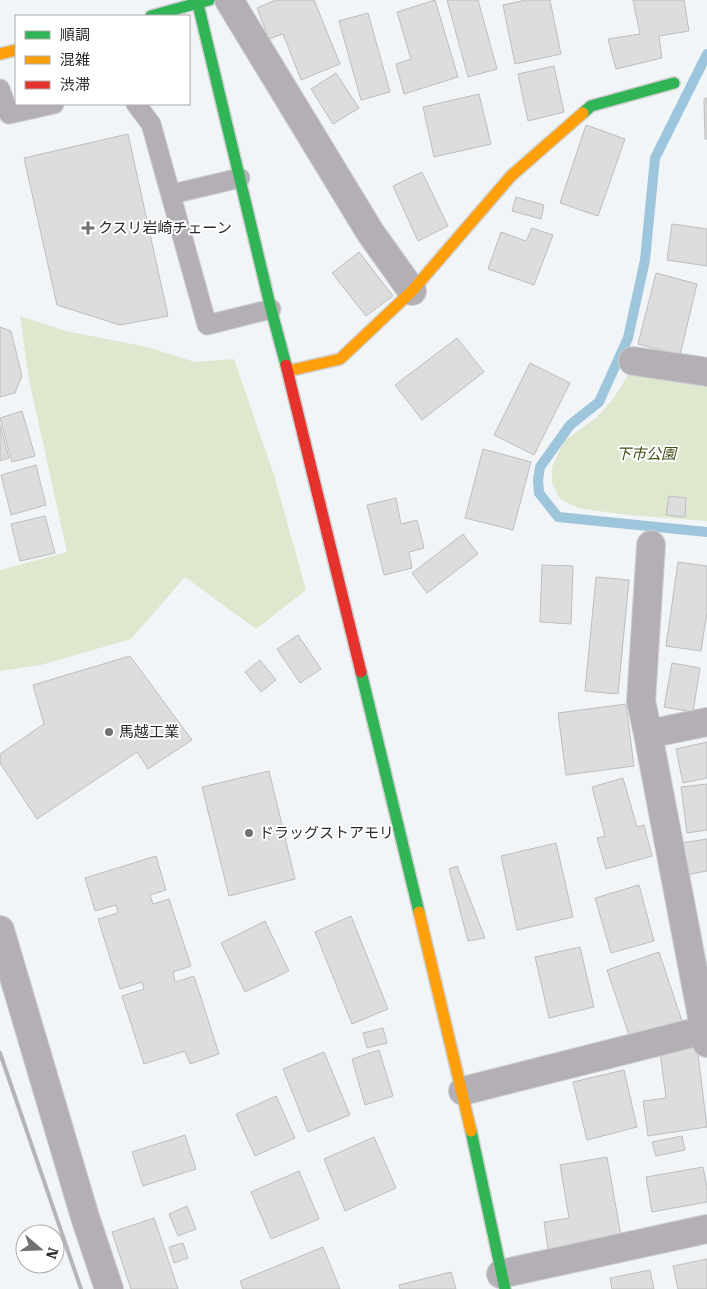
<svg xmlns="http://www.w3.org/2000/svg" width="707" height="1289" viewBox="0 0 707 1289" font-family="'Roboto Serif','Noto Sans JP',serif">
  <rect width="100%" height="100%" fill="#f2f5f8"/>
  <path fill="#dee8cf" d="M20 316 66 331 147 347 195 362 234 359 274 475 306 590 256 629 185 577 131 639 41 665 0 671V570L67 552 29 380Z
    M630 372 707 386V521L627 515 578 508 560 499 552 483V467L564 441 596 418 613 399Z"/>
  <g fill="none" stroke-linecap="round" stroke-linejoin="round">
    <path stroke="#9dc5db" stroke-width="10" d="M707 54 655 158 645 260 628 338 599 402 570 425 540 467 538 480 539 493 558 517 707 532"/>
  </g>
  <path fill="#ddddde" stroke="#bdbdbe" d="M276 0H314L340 64 301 80 283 34 269 39 257 8Z
    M435 0 458 77 404 94 396 64 411 59 397 12Z
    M447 0H478L497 69 468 77Z
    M526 0H550L561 54 515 64 503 5Z
    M633 0H684L689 31 659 36 662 58 616 69 608 39 640 34Z
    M368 13 390 92 361 100 339 21Z
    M554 66 564 112 528 121 518 74Z
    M336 73 359 108 333 124 311 89Z
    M479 94 491 144 434 157 423 107Z
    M707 98V139H705L704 99Z
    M586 125 625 139 598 216 560 203Z
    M128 134 168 316 120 325 57 305 24 158Z
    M422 172 448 226 418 241 393 186Z
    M516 197 544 205 541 219 512 211Z
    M672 224 707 229V266L667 260Z
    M532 228 553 235 534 285 488 269 501 232 526 241Z
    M359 252 393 296 366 316 332 273Z
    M656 273 697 284 680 355 638 344Z
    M0 327 11 331 22 376 15 393 0 397Z
    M457 338 484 372 422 420 395 385Z
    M530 363 570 383 534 455 494 435Z
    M22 411 35 456 12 462 0 418Z
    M0 425 9 458 0 461Z
    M483 449 531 462 513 530 465 518Z
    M36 465 46 505 11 515 1 475Z
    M669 496 686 498 685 517 666 515Z
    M396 498 401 524 417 520 424 548 409 552 412 568 384 575 367 505Z
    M45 516 55 553 20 561 11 524Z
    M463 534 478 554 427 593 412 573Z
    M678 562 707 566V612L701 651 666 646Z
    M542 565 573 566 571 624 540 622Z
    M596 577 629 580 618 694 585 691Z
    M298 635 321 669 300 683 277 649Z
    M130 656 192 740 148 769 137 752 37 819 0 763V754L44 724 33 685Z
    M260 660 276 680 261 692 245 672Z
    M672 663 700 668 693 712 664 707Z
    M626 704 634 766 566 775 558 713Z
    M707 742V778L683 783 676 749Z
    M269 771 295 879 229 896 202 787Z
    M623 778 637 827 644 825 652 856 606 869 597 838 605 836 592 787Z
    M707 784V830L687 833 681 787Z
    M707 839V871L686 875 681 843Z
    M556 843 573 917 517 930 501 856Z
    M156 856 166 890 150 895 153 904 169 899 191 966 173 972 175 982 194 976 219 1054 190 1064 185 1051 144 1064 122 996 144 989 142 982 120 989 98 919 118 913 116 905 95 911 85 878Z
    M457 866 485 938 468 941 449 869Z
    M639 885 654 941 611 953 595 898Z
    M351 916 388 1009 352 1024 315 932Z
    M265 921 289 971 245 992 221 943Z
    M580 947 594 1007 549 1018 535 957Z
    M659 952 682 1021 630 1038 607 970Z
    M383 1028 387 1043 367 1048 363 1033Z
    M697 1047 707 1127 648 1136 643 1101 666 1098 660 1052Z
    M379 1050 393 1096 365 1105 352 1059Z
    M324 1052 350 1115 308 1132 283 1069Z
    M624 1070 637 1127 587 1140 573 1082Z
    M276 1096 295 1138 255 1156 236 1114Z
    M185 1135 196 1169 143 1186 132 1152Z
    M682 1136 685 1150 656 1156 652 1142Z
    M374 1137 396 1188 345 1211 324 1159Z
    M607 1157 621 1236 548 1249 544 1222 569 1218 560 1165Z
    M703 1167 707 1187V1202L652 1212 646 1177Z
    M299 1171 319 1219 271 1239 251 1192Z
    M187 1206 196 1229 178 1236 169 1214Z
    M154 1218 178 1289H131L112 1232Z
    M183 1243 188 1258 174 1263 169 1247Z
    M323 1247 340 1289H243L240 1281Z
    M707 1259V1289H678L673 1266Z
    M650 1270 654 1289H612L610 1278Z
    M451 1272 456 1289H400L399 1285Z"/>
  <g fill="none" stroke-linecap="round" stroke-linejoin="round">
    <defs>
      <path id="lane" d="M0 89 9 114 54 104
        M136 104 151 124 207 325 271 309
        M172 194 240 178"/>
      <path id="street" d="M229 0 370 232 412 291
        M633 361 707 372
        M707 722 648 734 707 1043
        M648 734 641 701 651 545
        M0 930 85 1217 109 1289
        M463 1091 704 1030
        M501 1274 707 1229"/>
      <path id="fast" d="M197 0 271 309 286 365
        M151 16 209 0
        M583 113 591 106 674 83
        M361 672 419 912
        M471 1131 505 1289"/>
      <path id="slow" d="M0 54 16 50
        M288 371 340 359 412 291 511 176 583 113
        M419 912 471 1131"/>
      <path id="jam" d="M286 365 361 672"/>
    </defs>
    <use href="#lane" stroke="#ced0d2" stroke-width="21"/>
    <use href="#street" stroke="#ced0d2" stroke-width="30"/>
    <use href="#fast" stroke="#ced0d2" stroke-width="14"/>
    <use href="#slow" stroke="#ced0d2" stroke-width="14"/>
    <use href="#jam" stroke="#ced0d2" stroke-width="14"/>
    <use href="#lane" stroke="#b4afb5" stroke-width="19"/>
    <use href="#street" stroke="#b4afb5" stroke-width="28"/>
    <use href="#fast" stroke="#30b455" stroke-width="11"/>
    <use href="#slow" stroke="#ff9f0a" stroke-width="11"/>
    <use href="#jam" stroke="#e5322d" stroke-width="11"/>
    <path stroke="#b5b4b7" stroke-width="4" d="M0 1053 81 1289"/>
  </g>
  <g fill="#6f7173" stroke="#fff" stroke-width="2">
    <path d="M85.5 220.5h5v5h5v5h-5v5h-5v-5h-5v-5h5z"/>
    <circle cx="109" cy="732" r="5"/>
    <circle cx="249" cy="833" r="5"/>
  </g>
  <g text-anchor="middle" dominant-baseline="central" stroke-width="4" stroke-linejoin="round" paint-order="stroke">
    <g font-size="15" fill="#282a2c" stroke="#fff" text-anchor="start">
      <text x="98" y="228">クスリ岩崎チェーン</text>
      <text x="119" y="732">馬越工業</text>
      <text x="259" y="833">ドラッグストアモリ</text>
    </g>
    <g font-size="15" font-style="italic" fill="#404e15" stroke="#fff">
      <text x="646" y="454">下市公園</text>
    </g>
  </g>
  <rect x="15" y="15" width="175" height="90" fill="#ffffff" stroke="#a9aaab"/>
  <rect x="25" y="31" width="25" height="8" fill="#30b455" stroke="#a9aaab"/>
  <text x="60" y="40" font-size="15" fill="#282a2c">順調</text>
  <rect x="25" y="56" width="25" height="8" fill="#ff9f0a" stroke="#a9aaab"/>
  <text x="60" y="65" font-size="15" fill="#282a2c">混雑</text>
  <rect x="25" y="81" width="25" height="8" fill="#e5322d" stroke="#a9aaab"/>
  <text x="60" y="90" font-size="15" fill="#282a2c">渋滞</text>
  <g transform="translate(40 1249) rotate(109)"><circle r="24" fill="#ffffff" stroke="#a9aaab"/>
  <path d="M0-4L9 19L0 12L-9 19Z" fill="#6f7173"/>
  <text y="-8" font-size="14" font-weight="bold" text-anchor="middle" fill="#282a2c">N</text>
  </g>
</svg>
